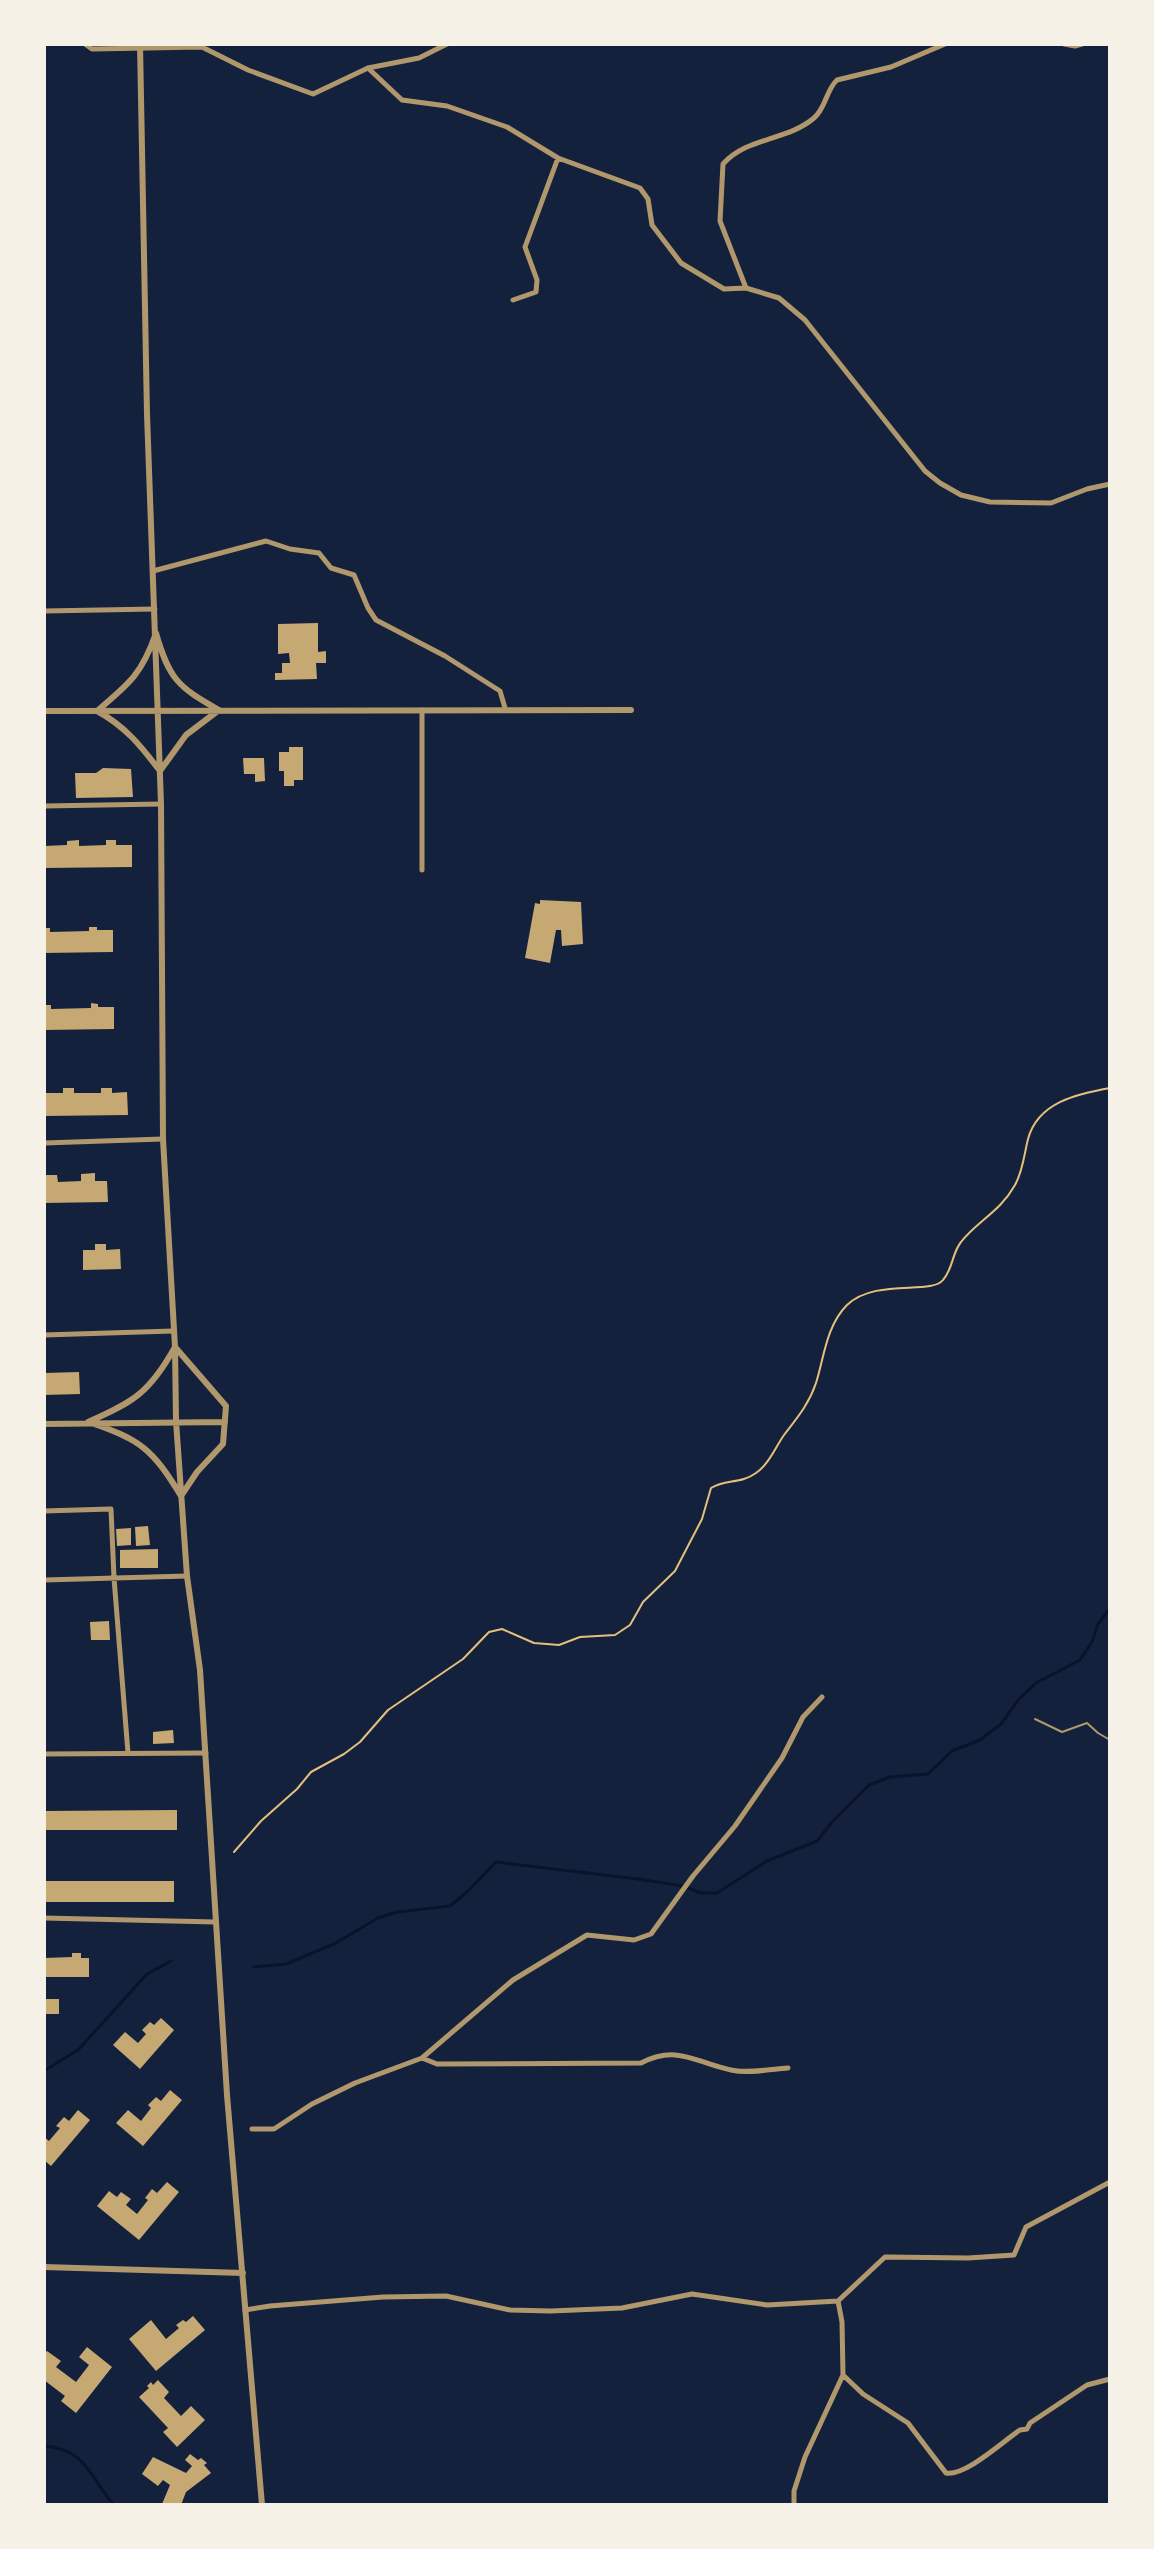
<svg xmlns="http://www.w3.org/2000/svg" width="1154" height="2549" viewBox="0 0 1154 2549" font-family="'Fira Sans Condensed',sans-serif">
  <rect width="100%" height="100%" fill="#14213d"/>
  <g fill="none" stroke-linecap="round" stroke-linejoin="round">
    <path stroke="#0b132b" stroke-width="3" d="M253 1967 286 1964 334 1944 378 1918 397 1912 450 1906 466 1893 496 1862 638 1879 683 1886 701 1893H717L767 1861 817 1841 832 1822 869 1785 890 1777 928 1774 952 1751 980 1740 1001 1724 1019 1699 1036 1683 1080 1660 1092 1642 1098 1624 1110 1608
      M44 2071 78 2050 147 1974 171 1961
      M44 2446C87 2449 90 2478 114 2505"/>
  </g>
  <path fill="#c6a872" d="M318 623V652L326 651V663H316L317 679 275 680V673H282V663H290L289 653 278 654V624Z
    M289 747H303V780H294V786H284V771H279V752H289Z
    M243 758H264L265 781 255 782V774H244Z
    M103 768 131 769 133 797 76 798 75 773H96Z
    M79 840V846L106 845V840H116V845H132V867L44 868V846L67 845V841Z
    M540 900 581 902 583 944 562 946 561 930H556L550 963 525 958 535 903 540 904Z
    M89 927H97V930H113V952L44 953V928H50V932L89 931Z
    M91 1003 98 1004V1007H114V1029L44 1030V1005H51V1009L91 1008Z
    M63 1088H74V1093H101V1088H112V1093L127 1092 128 1115 44 1116V1093H63Z
    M95 1173V1181H107L108 1202 44 1203 46 1175H57L58 1182 81 1181V1174Z
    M95 1244H106V1250L120 1249 121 1269 83 1270V1250H95Z
    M79 1372 80 1394 44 1395V1373Z
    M148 1526 150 1545 136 1546 135 1527Z
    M131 1528V1545L117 1546 116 1529Z
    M158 1549V1568H120V1550Z
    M109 1621 110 1640H91L90 1622Z
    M173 1730 174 1743 153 1744V1732Z
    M177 1810V1830H44V1811Z
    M44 1881H174V1902H44Z
    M72 1953H81V1958H89V1977H44V1958L72 1957Z
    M44 1999H59V2014H44Z
    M161 2018 174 2030 140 2069 113 2045 125 2032 138 2043 146 2034 142 2030 150 2022 154 2025Z
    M170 2090 182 2100 143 2146 116 2123 128 2110 141 2121 151 2108 148 2105 156 2097 161 2101Z
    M78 2110 90 2120 51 2166 44 2160V2137L49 2141 60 2128 56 2126 64 2117 69 2121Z
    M167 2182 179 2192 139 2240 97 2206 109 2191 117 2197 121 2192 131 2199 126 2205 137 2214 148 2200 145 2198 152 2189 157 2193Z
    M193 2316 205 2330 156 2371 129 2339 151 2320 166 2339 179 2328 176 2325 183 2320 186 2322Z
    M87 2347 112 2367 76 2413 61 2401 65 2396 44 2380V2354L47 2351 61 2361 56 2367 76 2382 89 2365 79 2357Z
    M158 2380 169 2392 164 2398 181 2416 191 2406 205 2420 177 2447 163 2432 168 2428 139 2397 149 2388 147 2386 151 2382 153 2385Z
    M190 2454 198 2460 201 2458 207 2463 204 2465 211 2473 186 2492 181 2505 162 2504 170 2485 163 2480 158 2486 142 2474 153 2457 186 2473 192 2466 185 2460Z"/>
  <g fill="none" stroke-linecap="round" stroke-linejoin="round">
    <path stroke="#e5c07b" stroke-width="2" d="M234 1852 261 1821 297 1789 311 1772 344 1754 360 1742 388 1710 463 1659 489 1632 502 1629 534 1643 559 1645 580 1637 615 1635 630 1625 643 1602 675 1571 702 1519 711 1488C725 1479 741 1484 756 1473 769 1464 775 1448 784 1435 797 1418 809 1404 816 1383 824 1358 826 1326 847 1305 875 1278 931 1295 943 1280 953 1269 952 1253 961 1242 977 1221 1000 1212 1015 1185 1023 1171 1024 1155 1028 1139 1038 1102 1077 1094 1110 1088"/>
    <path stroke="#b1986c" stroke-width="2" d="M1035 1719 1062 1732 1087 1723 1098 1733 1110 1740"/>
    <path stroke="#b1986c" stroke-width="5" d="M85 44 92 49 202 47 248 70 313 94 368 68 419 58 447 44
      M1064 44 1075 46 1082 44
      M368 68 402 100 447 106 507 127 558 158 640 188 648 199 652 225 681 263 724 289 746 288 779 298 805 320 925 471 940 483 961 495 990 502 1051 503 1087 489 1110 484
      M746 288 720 221 723 164C747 137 787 141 814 118 826 108 826 90 837 80L891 67 945 44
      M513 300 536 292 537 280 525 247 558 158
      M153 571 266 541 290 549 319 553 331 568 354 575 368 608 376 620 445 656 500 691 505 708
      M44 611 155 609
      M44 806 161 804
      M422 870V710
      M44 1143 163 1139
      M44 1335 173 1331
      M44 1511 111 1509 114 1578 128 1753
      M44 1580 187 1576
      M44 1754 206 1753
      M44 1918 215 1922
      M422 2058 437 2064 641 2063C678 2044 696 2063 731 2070 748 2074 771 2069 788 2068
      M252 2129H274L312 2104 355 2083 422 2058 513 1980 587 1935 634 1940 651 1934 693 1876 735 1826 782 1758 803 1717 822 1697
      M245 2310 270 2306 383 2297 446 2296 510 2310 551 2311 622 2308 692 2294 767 2305 838 2301 885 2257 968 2258 1014 2255 1026 2227 1110 2182
      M843 2375 863 2394 908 2423 946 2473C966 2476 1002 2442 1020 2430L1027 2429 1030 2423 1087 2385 1110 2379
      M794 2505V2491L805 2457 843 2375 842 2322 838 2301"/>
    <path stroke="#b1986c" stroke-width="6" d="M140 44 147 414 161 804 163 1139 175 1347 176 1421 187 1576 200 1670 227 2095 262 2505
      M156 633C169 679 178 687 219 710L186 735 160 771C141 746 125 726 97 711 129 684 142 674 156 633Z
      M44 711 631 710
      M175 1347 226 1406 223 1444 197 1472 181 1496C153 1450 141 1439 88 1422 134 1402 150 1392 175 1347Z
      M44 1424 225 1422
      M44 2267 243 2273"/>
  </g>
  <rect width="1154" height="2549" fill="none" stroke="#f6f1e7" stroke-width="92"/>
</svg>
